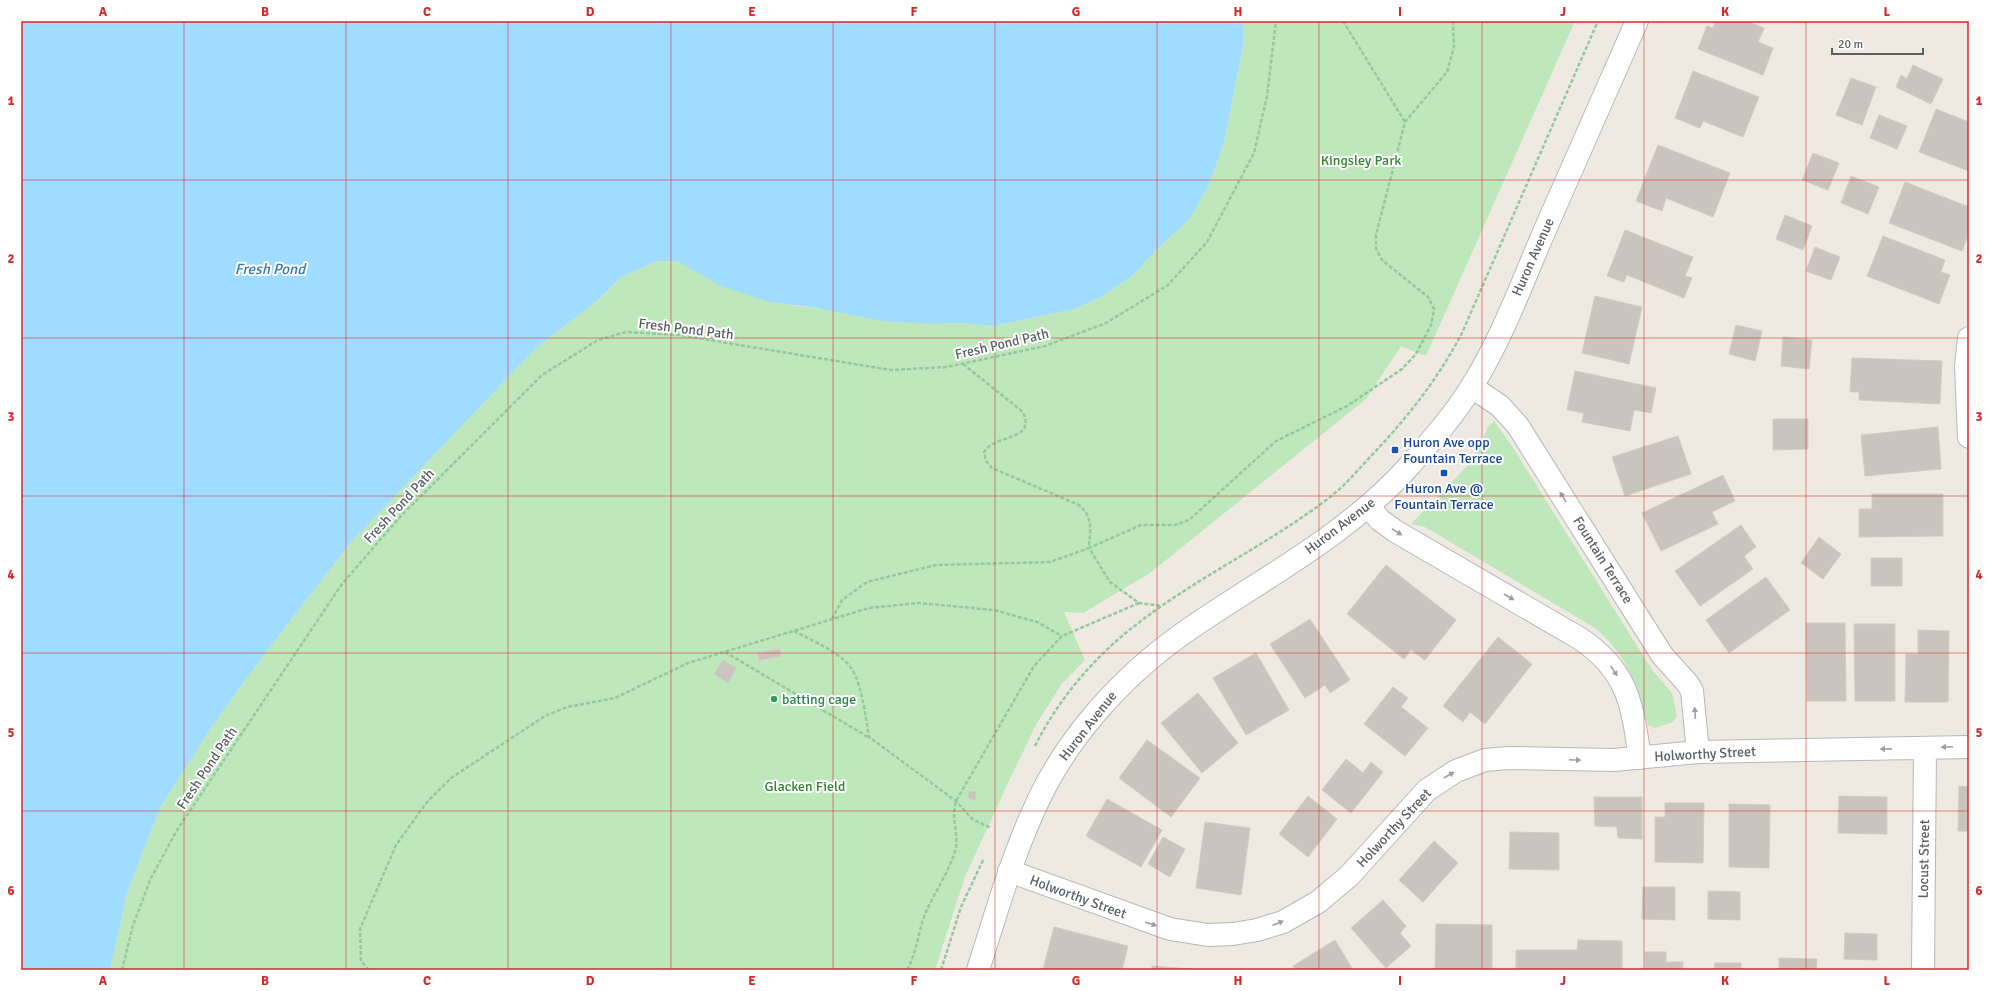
<svg xmlns="http://www.w3.org/2000/svg" width="1990" height="991" viewBox="0 0 1990 991" font-family="Signika,sans-serif">
  <rect width="100%" height="100%" fill="#eeeae1"/>
  <path fill="#bfe7bc" d="M1244 21H1575L1426 356 1401 346 1366 399 1150 573 1083 613 1064 612 1085 660 1061 685 1037 723 1007 785 965 877 935 970H110L127 893 160 808 212 726 266 652 352 541 536 348 597 301 621 277 657 261H677L769 302 935 324 961 323 993 326 1074 309 1099 298 1133 275 1162 244 1189 220 1209 185 1224 142 1243 45Z
    M1494 421 1512 446 1652 670 1672 693 1677 716 1673 722 1655 728 1648 725C1634 683 1631 659 1595 628L1425 527 1411 524 1474 459 1488 427Z"/>
  <path fill="#a0dcff" d="M21 21H1244L1243 45 1224 142 1209 185 1189 220 1162 244 1133 275 1099 298 1074 309 993 326 961 323 935 324 883 321 811 307 769 302 721 286 677 261H657L621 277 597 301 536 348 352 541 266 652 212 726 160 808 127 893 110 970H21Z"/>
  <path fill="#c9c5be" stroke="#d3cbbf" d="M1716 21H1747L1764 28 1758 42 1773 48 1763 75 1698 49 1707 26 1713 28Z
    M1913 65 1943 79 1931 104 1896 87 1901 75 1907 79Z
    M1693 71 1759 97 1743 137 1703 121 1700 128 1675 118Z
    M1851 78 1876 87 1862 125 1836 115Z
    M1936 109 1969 122V171L1919 152Z
    M1879 115 1907 126 1897 149 1870 138Z
    M1658 145 1730 173 1713 217 1666 198 1662 211 1636 201Z
    M1813 153 1839 163 1828 190 1802 180Z
    M1851 176 1879 187 1868 214 1841 203Z
    M1905 182 1969 207V233L1962 251 1889 223Z
    M1785 215 1812 226 1803 250 1776 239Z
    M1625 230 1693 257 1685 276 1692 278 1684 298 1627 275 1624 282 1607 276Z
    M1883 236 1945 260 1941 272 1950 275 1939 304 1867 276Z
    M1815 247 1840 257 1831 280 1806 271Z
    M1595 296 1642 307 1629 364 1582 353Z
    M1736 325 1762 331 1755 361 1729 354Z
    M1783 337 1812 340 1809 369 1781 366Z
    M1852 358 1942 361 1940 404 1859 400V392H1850Z
    M1575 371 1656 388 1651 413 1634 410 1630 431 1582 422 1584 413 1567 410Z
    M1773 419H1808V449L1773 450Z
    M1938 427 1941 469 1865 476 1861 435Z
    M1678 436 1691 474 1625 496 1612 457Z
    M1723 475 1735 501 1712 512 1718 524 1661 551 1642 513Z
    M1872 494H1943V536L1859 537V509H1872Z
    M1741 525 1756 547 1744 556 1753 569 1700 606 1675 571Z
    M1819 537 1841 554 1823 579 1801 563Z
    M1871 558H1902V586H1871Z
    M1386 565 1456 620 1425 660 1411 650 1404 659 1347 614Z
    M1766 577 1790 610 1729 653 1706 620Z
    M1310 619 1350 680 1330 693 1325 685 1305 698 1270 644Z
    M1806 623H1845L1846 701H1807Z
    M1854 624H1895V701H1855Z
    M1918 630 1949 631 1948 702H1905L1906 654H1918Z
    M1498 637 1532 664 1485 724 1470 712 1463 722 1443 706Z
    M780 649 781 656 759 660 758 653Z
    M1256 653 1289 710 1246 735 1213 678Z
    M723 660 736 668 728 683 714 674Z
    M1393 687 1408 698 1401 707 1428 728 1405 756 1364 724Z
    M1198 693 1238 743 1202 773 1161 723Z
    M1147 740 1200 778 1171 817 1119 778Z
    M1346 759 1363 773 1371 762 1383 772 1351 813 1322 790Z
    M1959 786 1969 787V831H1958Z
    M969 791 976 792 975 800 968 798Z
    M1308 796 1337 819 1308 857 1279 834Z
    M1839 796 1887 797V834L1838 833Z
    M1594 797H1642V839L1618 838 1617 827 1595 826Z
    M1107 799 1162 830 1141 867 1086 836Z
    M1665 803H1704L1703 863 1655 862V817H1665Z
    M1729 804 1770 805 1769 868 1729 867Z
    M1205 822 1250 828 1241 895 1196 888Z
    M1510 832 1559 833V870L1509 869Z
    M1163 837 1185 849 1170 877 1148 864Z
    M1434 841 1458 863 1423 902 1399 880Z
    M1643 887H1675V920L1642 919Z
    M1708 891 1740 892V920L1708 919Z
    M1383 900 1406 926 1400 933 1411 946 1386 968 1351 928Z
    M1436 924 1492 925V970H1435Z
    M1054 927 1128 946 1122 970H1043Z
    M1845 933 1877 934V960L1844 959Z
    M1335 940 1353 970H1296L1293 966Z
    M1578 940 1622 941V970H1516V950H1577Z
    M1645 952H1666V962H1683V970H1645Z
    M1779 958 1817 959 1816 970H1779Z
    M1715 963H1741V970H1714Z
    M1152 966 1203 970H1152Z"/>
  <g fill="none" stroke-linecap="round" stroke-linejoin="round">
    <defs>
      <path id="minor" d="M1969 338 1966 367 1969 437
        M1472 387 1500 406 1518 426 1662 655 1688 684 1692 691 1698 752
        M1368 506 1380 520 1395 531 1579 638C1628 670 1632 704 1640 758
        M1009 871 1170 929 1208 935 1233 934 1257 930 1283 922 1318 902 1349 876 1427 790 1456 771 1485 760 1508 758 1614 760 1698 752 1969 747
        M1923 970 1925 748"/>
      <path id="tertiary" d="M978 970C995 917 1010 863 1033 812 1064 740 1121 677 1185 632 1261 579 1347 536 1410 465 1432 440 1455 414 1472 386 1504 335 1524 277 1548 223 1578 156 1607 88 1637 21"/>
    </defs>
    <use href="#minor" stroke="#b4b8bd" stroke-width="24"/>
    <use href="#tertiary" stroke="#b4b8bd" stroke-width="24"/>
    <path stroke="#94c99f" stroke-width="2.5" stroke-dasharray="4 2" stroke-linecap="butt" d="M1343 21 1405 122
      M963 364 1023 412C1036 442 996 433 984 452L986 461 992 468 1079 505C1094 518 1090 530 1089 548L1141 525H1175L1189 520 1276 441 1347 406 1402 369 1416 354 1431 325 1434 309 1428 297 1382 260 1376 249V235L1405 122 1447 72 1454 47 1453 21
      M832 619 842 600 867 582 936 565 1050 562 1089 548 1110 582 1139 603 1161 606
      M794 631C811 640 830 648 845 661 862 675 865 716 869 737L956 801 972 819 991 828
      M725 652 868 737
      M1035 746C1059 698 1095 656 1137 624 1196 578 1265 546 1325 501 1343 488 1357 471 1372 455 1407 418 1438 379 1462 333L1598 21
      M122 970 133 925 151 878 177 830 342 584 400 517 542 375 598 340 626 332 679 335 891 370 947 367 1045 346 1106 323 1168 285 1207 242 1254 153 1267 96 1276 21
      M369 970 361 961 360 929 396 845 427 802 451 778 545 716 567 707 615 698 688 663 869 608 918 603 994 610 1037 622 1062 636
      M907 970C917 952 918 931 926 912 934 893 952 867 956 847 958 832 951 817 956 801L1034 666 1062 636 1139 603
      M941 970 961 907 984 858"/>
    <use href="#minor" stroke="#fff" stroke-width="22"/>
    <use href="#tertiary" stroke="#fff" stroke-width="22"/>
  </g>
  <defs><path id="oneway-solid" d="M-6-.8H1V-3.2L6.5 0L1 3.2V.8H-6Z"/></defs>
  <g fill="#9c9fa1">
    <use href="#oneway-solid" transform="translate(1563 497) rotate(-122)"/>
    <use href="#oneway-solid" transform="translate(1397 532) rotate(32)"/>
    <use href="#oneway-solid" transform="translate(1509 597) rotate(30)"/>
    <use href="#oneway-solid" transform="translate(1614 671) rotate(57)"/>
    <use href="#oneway-solid" transform="translate(1695 713) rotate(-94)"/>
    <use href="#oneway-solid" transform="translate(1947 747) rotate(178)"/>
    <use href="#oneway-solid" transform="translate(1886 749) rotate(179)"/>
    <use href="#oneway-solid" transform="translate(1575 760) rotate(2)"/>
    <use href="#oneway-solid" transform="translate(1449 775) rotate(-30)"/>
    <use href="#oneway-solid" transform="translate(1278 923) rotate(-21)"/>
    <use href="#oneway-solid" transform="translate(1151 924) rotate(18)"/>
  </g>
  <path fill="none" stroke="#d62828" stroke-width="1" stroke-opacity="0.55" d="M184 21V970M346 21V970M508 21V970M671 21V970M833 21V970M995 21V970M1157 21V970M1319 21V970M1482 21V970M1644 21V970M1806 21V970M21 180H1969M21 338H1969M21 496H1969M21 653H1969M21 811H1969"/>
  <g fill="#1a4fb4" stroke="#fff" stroke-width="1.5">
    <rect x="1391" y="446" width="8" height="8" rx="2"/>
    <rect x="1440" y="469" width="8" height="8" rx="2"/>
  </g>
  <circle fill="#2e9e5b" stroke="#fff" stroke-width="1.5" cx="774" cy="699" r="4"/>
  <g text-anchor="middle" dominant-baseline="central" stroke-width="4" stroke-linejoin="round" paint-order="stroke">
    <g font-size="14" fill="#31852f" stroke="#fff">
      <text x="1361" y="160">Kingsley Park</text>
      <text x="805" y="786">Glacken Field</text>
    </g>
    <g font-size="14" fill="#5a5f63" stroke="#fff">
      <text transform="translate(1533 257) rotate(-66)">Huron Avenue</text>
      <text transform="translate(686 329) rotate(7)">Fresh Pond Path</text>
      <text transform="translate(1002 344) rotate(-13)">Fresh Pond Path</text>
      <text transform="translate(399 506) rotate(-47)">Fresh Pond Path</text>
      <text transform="translate(1340 526) rotate(-37)">Huron Avenue</text>
      <text transform="translate(1603 560) rotate(58)">Fountain Terrace</text>
      <text transform="translate(1088 726) rotate(-52)">Huron Avenue</text>
      <text transform="translate(1705 754) rotate(-3)">Holworthy Street</text>
      <text transform="translate(207 768) rotate(-56)">Fresh Pond Path</text>
      <text transform="translate(1394 828) rotate(-47)">Holworthy Street</text>
      <text transform="translate(1924 859) rotate(-89)">Locust Street</text>
      <text transform="translate(1078 897) rotate(20)">Holworthy Street</text>
    </g>
    <g font-size="14" fill="#164399" stroke="#fff" text-anchor="start">
      <text x="1403" y="442">Huron Ave opp<tspan x="1403" dy="16">Fountain Terrace</tspan></text>
      <text x="1444" y="488" text-anchor="middle">Huron Ave @<tspan x="1444" dy="16">Fountain Terrace</tspan></text>
    </g>
    <g font-size="14" fill="#27864d" stroke="#fff" text-anchor="start">
      <text x="782" y="699">batting cage</text>
    </g>
    <g font-size="15" font-style="italic" fill="#3579ae" stroke="#fff">
      <text x="270" y="269">Fresh Pond</text>
    </g>
  </g>
  <rect width="1990" height="991" fill="none" stroke="#ffffff" stroke-width="44"/>
  <path d="M1832 48v6h91v-6" fill="none" stroke="#5a5f63" stroke-width="2"/>
  <text x="1838" y="48" font-size="12" fill="#5a5f63" stroke="#ffffff" stroke-width="3" paint-order="stroke">20 m</text>
  <rect x="22" y="22" width="1946" height="947" fill="none" stroke="#d62828" stroke-width="1.5"/>
  <g font-size="13" text-anchor="middle" font-weight="bold" fill="#d62828">
    <text x="103" y="16">A</text>
    <text x="265" y="16">B</text>
    <text x="427" y="16">C</text>
    <text x="590" y="16">D</text>
    <text x="752" y="16">E</text>
    <text x="914" y="16">F</text>
    <text x="1076" y="16">G</text>
    <text x="1238" y="16">H</text>
    <text x="1400" y="16">I</text>
    <text x="1563" y="16">J</text>
    <text x="1725" y="16">K</text>
    <text x="1887" y="16">L</text>
    <text x="11" y="105">1</text>
    <text x="1979" y="105">1</text>
    <text x="11" y="263">2</text>
    <text x="1979" y="263">2</text>
    <text x="11" y="421">3</text>
    <text x="1979" y="421">3</text>
    <text x="11" y="579">4</text>
    <text x="1979" y="579">4</text>
    <text x="11" y="737">5</text>
    <text x="1979" y="737">5</text>
    <text x="11" y="895">6</text>
    <text x="1979" y="895">6</text>
    <text x="103" y="985">A</text>
    <text x="265" y="985">B</text>
    <text x="427" y="985">C</text>
    <text x="590" y="985">D</text>
    <text x="752" y="985">E</text>
    <text x="914" y="985">F</text>
    <text x="1076" y="985">G</text>
    <text x="1238" y="985">H</text>
    <text x="1400" y="985">I</text>
    <text x="1563" y="985">J</text>
    <text x="1725" y="985">K</text>
    <text x="1887" y="985">L</text>
  </g>
</svg>
